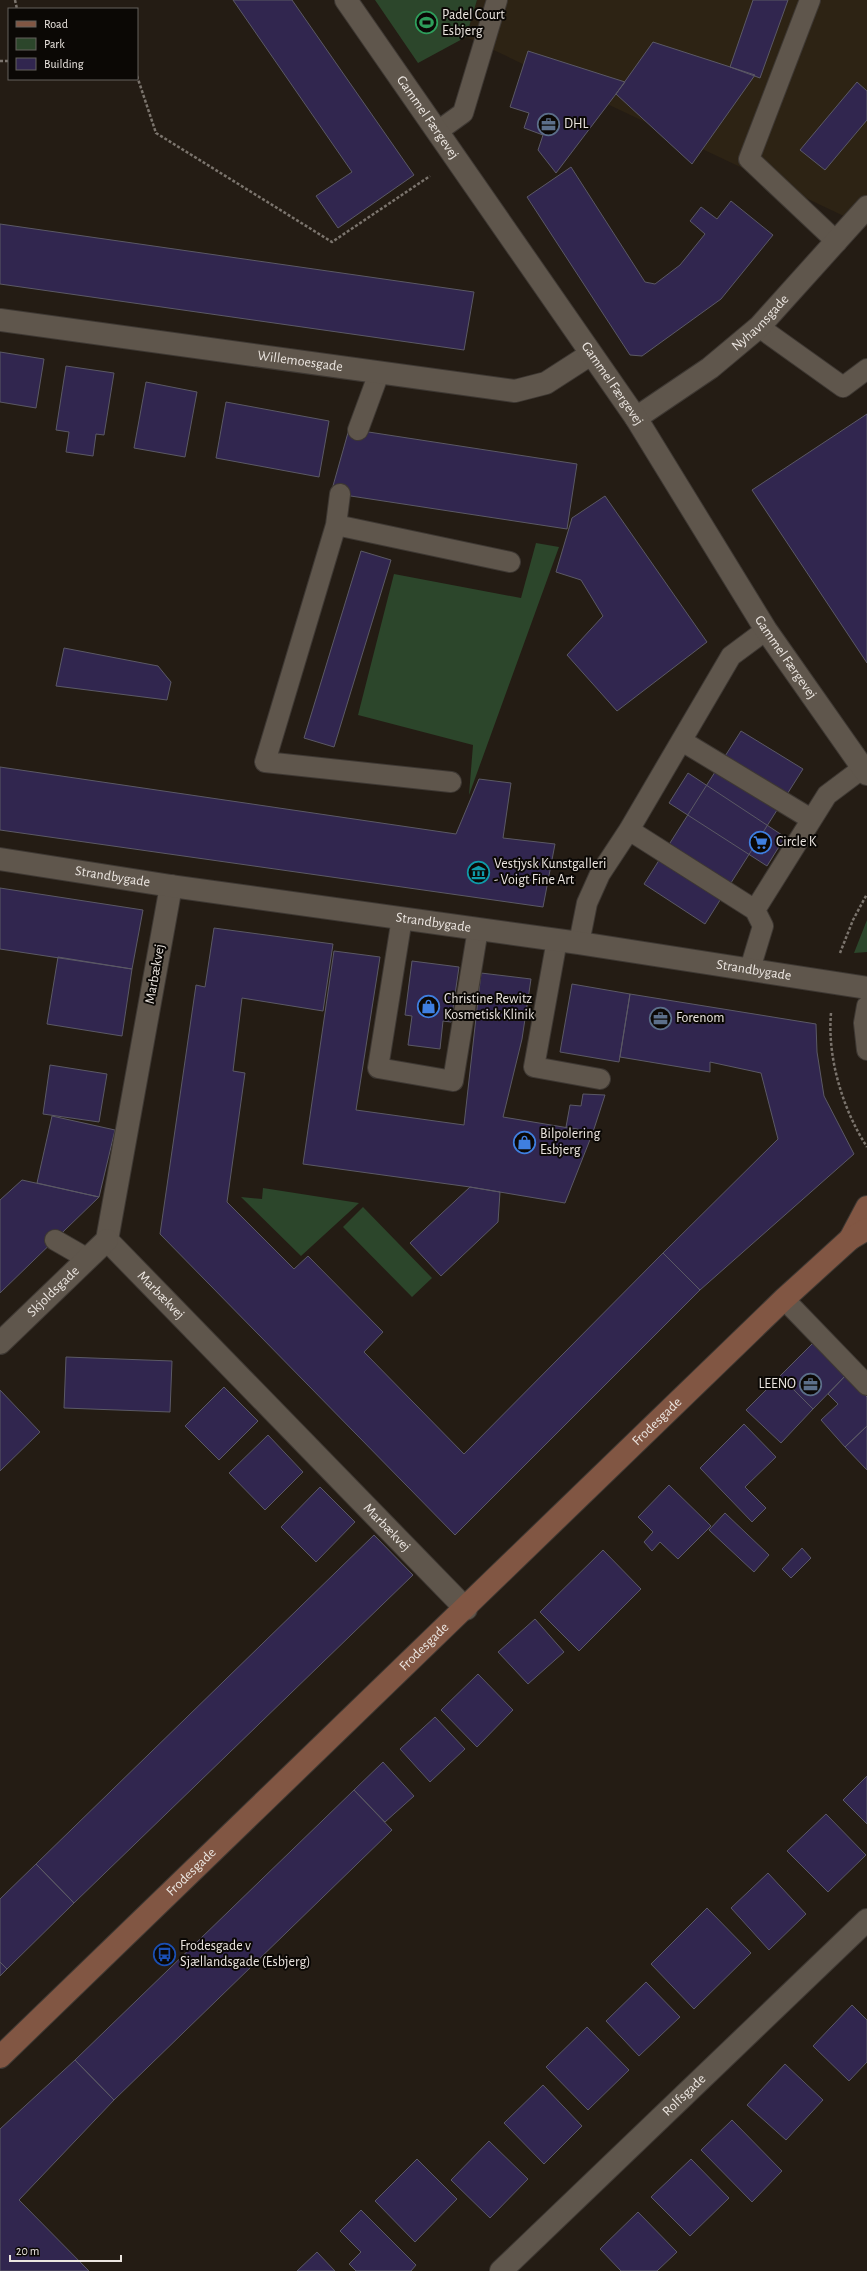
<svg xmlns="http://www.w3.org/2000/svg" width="867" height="2271" viewBox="0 0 867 2271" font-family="'Alegreya Sans',sans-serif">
  <rect width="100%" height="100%" fill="#241c14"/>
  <path fill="#2d2314" d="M477 0H867V227L466 37Z"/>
  <path fill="#2c462b" d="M375 0H477L466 37 418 63Z
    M536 543 559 547 469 795 473 745 358 715 394 574 521 598Z
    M867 920V952L854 953Z
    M263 1188 359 1203 301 1256 241 1197 262 1199Z
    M363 1207 432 1278 412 1297 343 1227Z"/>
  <path fill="#31264f" stroke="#5b5965" d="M233 0H292L414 175 338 228 316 196 352 172Z
    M753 0H788L760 78 730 67Z
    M653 42 755 75 692 164 616 94Z
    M528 51 625 82 556 173 538 150 543 135 524 128 529 113 510 107Z
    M857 82 867 91V120L825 170 800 150Z
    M571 167 645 282 655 284 680 265 705 234 690 221 701 207 717 219 731 201 773 235 721 299 642 356 630 355 527 197Z
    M0 224 474 292 464 350 0 284Z
    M0 352 44 359 36 408 0 402Z
    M66 366 114 373 104 435 96 434 93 456 66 452 69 432 56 430Z
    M146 382 197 392 185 457 134 448Z
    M226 402 329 421 319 477 216 458Z
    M867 414V663L752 490Z
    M349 429 577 464 567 529 331 493Z
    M605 496 707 642 617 711 567 655 603 616 581 580 556 572 572 518Z
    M361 551 391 560 334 747 304 738Z
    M64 648 158 666 171 682 167 700 56 686Z
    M741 731 803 769 705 924 644 884Z
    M0 767 456 834 479 779 511 783 503 838 555 844 543 907 0 830Z
    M688 773 785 837 767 866 669 803Z
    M0 888 143 910 132 969 0 949Z
    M214 928 333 944 323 1011 242 998 233 1071 245 1073 227 1202 294 1269 308 1256 383 1332 364 1352 464 1454 663 1253 700 1290 455 1535 160 1234 196 985 205 987Z
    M334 951 380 957 356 1110 464 1125 481 973 531 979 522 1039 503 1117 593 1132 565 1203 470 1187 303 1164Z
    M58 957 132 969 122 1036 47 1024Z
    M412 961 459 967 451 1022 443 1021 440 1049 408 1045 412 1016 405 1015Z
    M572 984 630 994 619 1062 560 1052Z
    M630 994 816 1024 817 1052 824 1096 854 1154 700 1290 663 1253 778 1139 761 1073 710 1062V1072L620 1057Z
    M50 1065 107 1074 99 1122 43 1114Z
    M583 1094 605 1095 593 1132 566 1127 570 1105 581 1106Z
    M52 1116 115 1130 99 1197 37 1183Z
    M22 1180 99 1197 0 1293V1200Z
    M470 1187 500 1192 498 1222 441 1276 410 1243Z
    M814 1342 846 1375 813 1409 780 1376Z
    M66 1357 172 1361 170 1412 64 1408Z
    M846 1375 867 1397V1426L845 1447 821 1420 838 1404 828 1394Z
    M780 1376 813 1409 781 1443 746 1410Z
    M224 1387 258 1421 219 1460 185 1426Z
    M0 1390 40 1432 0 1471Z
    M744 1424 776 1457 745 1487 766 1508 752 1522 700 1468Z
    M867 1426V1470L845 1447Z
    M268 1435 303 1472 265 1510 229 1473Z
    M669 1485 711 1526 678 1559 660 1542 652 1551 644 1542 653 1532 638 1517Z
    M320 1487 355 1522 316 1562 281 1527Z
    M725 1513 769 1555 754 1572 709 1530Z
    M374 1535 413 1575 74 1903 36 1864Z
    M802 1548 811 1558 791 1578 782 1569Z
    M603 1550 641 1589 579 1651 540 1612Z
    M535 1619 564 1652 528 1684 498 1652Z
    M478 1674 513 1710 477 1747 441 1710Z
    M435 1717 465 1749 430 1782 400 1749Z
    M383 1762 414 1796 385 1822 354 1790Z
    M867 1776V1824L843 1800Z
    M354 1790 392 1830 114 2100 75 2060Z
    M826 1814 866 1855 828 1892 787 1851Z
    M36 1864 74 1903 7 1969 0 1962V1899Z
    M768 1873 806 1914 769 1950 731 1908Z
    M707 1908 751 1953 694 2009 651 1964Z
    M0 1962 7 1969 0 1976Z
    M646 1982 680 2017 639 2056 606 2021Z
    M852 2005 867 2020V2062L849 2081 813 2046Z
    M587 2027 629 2070 588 2110 546 2067Z
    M75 2060 114 2100 19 2200 89 2271H0V2129Z
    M785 2064 823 2100 786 2140 747 2105Z
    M543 2085 582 2126 544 2164 504 2123Z
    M732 2120 782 2171 752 2202 701 2150Z
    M489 2141 528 2179 490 2218 451 2180Z
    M417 2159 457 2199 415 2242 375 2201Z
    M691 2159 729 2198 690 2236 651 2197Z
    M361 2210 416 2265 411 2271H356L349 2264 361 2252 340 2231Z
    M638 2212 677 2252 657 2271H621L600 2249Z
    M317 2252 335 2271H297Z"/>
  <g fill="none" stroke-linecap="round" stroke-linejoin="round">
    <defs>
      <path id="service" d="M810 0 749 159 837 242
        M438 131 463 113 497 0
        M759 327 843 387 867 369
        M358 430 379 373
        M336 525 340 494
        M682 741 811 819
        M451 782 265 762 336 525 510 562
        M629 830 755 910
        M402 918 378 1068 453 1081 478 929
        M557 940 534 1067 600 1079
        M579 943 587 903 600 874 629 830 731 656 766 630
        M750 969 763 926 755 910 827 795 863 768
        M867 1006 864 1023 867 1050
        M55 1240 88 1259
        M784 1299 867 1385"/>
      <g id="minor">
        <path id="s1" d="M0 320 515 391 546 383 591 354"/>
        <path id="s2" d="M636 418 710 368 759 327 867 207"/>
        <path id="s3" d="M171 886 107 1240 466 1609"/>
        <path id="s4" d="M0 1343 107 1240"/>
        <path id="s5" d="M501 2271 867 1920"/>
      </g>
      <g id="tertiary">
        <path id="s6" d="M346 0 636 418 766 630 867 774"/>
        <path id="s7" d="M0 859 171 886 579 943 867 988"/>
      </g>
      <g id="secondary">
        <path d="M850 1239 867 1207"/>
        <path id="s8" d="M0 2057 784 1299 850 1239 867 1229"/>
      </g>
    </defs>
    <use href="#service" stroke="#3e3833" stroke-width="22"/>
    <use href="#minor" stroke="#3e3833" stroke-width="24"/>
    <use href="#tertiary" stroke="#3e3833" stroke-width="24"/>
    <use href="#secondary" stroke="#3e3833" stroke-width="24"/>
    <path stroke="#7b746d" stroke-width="2.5" stroke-dasharray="3 2" stroke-linecap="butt" d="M15 0 17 9
      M0 61H9
      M137 76 156 133 332 242 430 176
      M840 953 853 920 867 894
      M831 1013C827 1058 843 1110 867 1147"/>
    <use href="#service" stroke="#5f564c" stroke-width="20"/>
    <use href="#minor" stroke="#5f564c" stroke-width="22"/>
    <use href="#tertiary" stroke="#5f564c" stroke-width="22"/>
    <use href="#secondary" stroke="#815643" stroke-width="22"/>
  </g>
  <defs>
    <symbol id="stadium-ring" viewBox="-11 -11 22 22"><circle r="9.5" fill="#0b0805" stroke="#2e9e5b" stroke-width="1.5"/><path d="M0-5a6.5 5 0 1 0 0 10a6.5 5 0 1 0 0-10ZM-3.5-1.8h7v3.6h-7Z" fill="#2e9e5b"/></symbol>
    <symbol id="office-ring" viewBox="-11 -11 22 22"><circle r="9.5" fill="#0b0805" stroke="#5c6f8a" stroke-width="1.5"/><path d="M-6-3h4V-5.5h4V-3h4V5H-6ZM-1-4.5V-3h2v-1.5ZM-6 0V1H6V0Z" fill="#5c6f8a"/></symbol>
    <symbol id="supermarket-ring" viewBox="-11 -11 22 22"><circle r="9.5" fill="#0b0805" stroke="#3f7fe0" stroke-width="1.5"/><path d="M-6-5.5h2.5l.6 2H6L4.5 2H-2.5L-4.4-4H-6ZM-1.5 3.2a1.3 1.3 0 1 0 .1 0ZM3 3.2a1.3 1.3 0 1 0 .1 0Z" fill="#3f7fe0"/></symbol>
    <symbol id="museum-ring" viewBox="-11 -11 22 22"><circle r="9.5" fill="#0b0805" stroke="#0f9aa8" stroke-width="1.5"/><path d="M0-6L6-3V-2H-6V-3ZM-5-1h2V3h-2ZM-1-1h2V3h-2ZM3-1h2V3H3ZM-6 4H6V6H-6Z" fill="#0f9aa8"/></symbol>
    <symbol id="shop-ring" viewBox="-11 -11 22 22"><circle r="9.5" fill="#0b0805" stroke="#3f7fe0" stroke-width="1.5"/><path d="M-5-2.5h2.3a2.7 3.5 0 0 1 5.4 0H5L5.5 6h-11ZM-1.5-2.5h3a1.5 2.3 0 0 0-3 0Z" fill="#3f7fe0"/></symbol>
    <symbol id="bus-ring" viewBox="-11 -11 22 22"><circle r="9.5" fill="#0b0805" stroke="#1a4fb4" stroke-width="1.5"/><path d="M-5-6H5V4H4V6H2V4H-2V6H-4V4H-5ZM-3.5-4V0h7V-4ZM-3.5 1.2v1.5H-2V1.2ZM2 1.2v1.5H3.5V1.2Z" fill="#1a4fb4"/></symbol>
  </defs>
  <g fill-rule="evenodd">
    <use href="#stadium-ring" x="414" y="10" width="25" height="25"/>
    <use href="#office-ring" x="536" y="112" width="25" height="25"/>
    <use href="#supermarket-ring" x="748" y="830" width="25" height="25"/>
    <use href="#museum-ring" x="466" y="860" width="25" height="25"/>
    <use href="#shop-ring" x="416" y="994" width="25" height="25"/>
    <use href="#office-ring" x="648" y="1006" width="25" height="25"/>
    <use href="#shop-ring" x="512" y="1130" width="25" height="25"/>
    <use href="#office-ring" x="798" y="1372" width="25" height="25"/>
    <use href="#bus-ring" x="152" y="1942" width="25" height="25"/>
  </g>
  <g text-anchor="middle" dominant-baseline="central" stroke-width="4" stroke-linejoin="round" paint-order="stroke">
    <g font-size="14" fill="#ece6e1" stroke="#0b0805" text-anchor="start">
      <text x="442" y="15">Padel Court<tspan x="442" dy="16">Esbjerg</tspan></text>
      <text x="564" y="124">DHL</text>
      <text x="776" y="842">Circle K</text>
      <text x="494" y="864">Vestjysk Kunstgalleri<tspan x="494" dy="16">- Voigt Fine Art</tspan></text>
      <text x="444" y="999">Christine Rewitz<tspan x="444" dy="16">Kosmetisk Klinik</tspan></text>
      <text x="676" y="1018">Forenom</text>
      <text x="540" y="1134">Bilpolering<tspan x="540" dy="16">Esbjerg</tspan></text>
      <text x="796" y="1384" text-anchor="end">LEENO</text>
      <text x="180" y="1946">Frodesgade v<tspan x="180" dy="16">Sjællandsgade (Esbjerg)</tspan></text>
    </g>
    <g font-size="14" fill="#ece6e1" stroke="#0b0805">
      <text stroke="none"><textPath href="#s6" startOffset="143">Gammel Færgevej</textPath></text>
      <text stroke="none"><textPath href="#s2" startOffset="157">Nyhavnsgade</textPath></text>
      <text stroke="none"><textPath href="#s1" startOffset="303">Willemoesgade</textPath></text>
      <text stroke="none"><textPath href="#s6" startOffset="467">Gammel Færgevej</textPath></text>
      <text stroke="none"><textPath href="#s6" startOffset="791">Gammel Færgevej</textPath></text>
      <text stroke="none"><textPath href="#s7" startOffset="114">Strandbygade</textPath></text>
      <text stroke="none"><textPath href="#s7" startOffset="438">Strandbygade</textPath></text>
      <text stroke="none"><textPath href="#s7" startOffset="762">Strandbygade</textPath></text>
      <text transform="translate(155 974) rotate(-80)">Marbækvej</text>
      <text stroke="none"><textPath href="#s4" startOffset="74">Skjoldsgade</textPath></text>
      <text stroke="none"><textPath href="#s3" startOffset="437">Marbækvej</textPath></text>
      <text stroke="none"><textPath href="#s8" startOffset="914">Frodesgade</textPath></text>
      <text stroke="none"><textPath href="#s3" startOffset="761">Marbækvej</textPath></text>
      <text stroke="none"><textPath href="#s8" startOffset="590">Frodesgade</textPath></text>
      <text stroke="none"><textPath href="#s8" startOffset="266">Frodesgade</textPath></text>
      <text stroke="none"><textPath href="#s5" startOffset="254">Rolfsgade</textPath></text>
    </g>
  </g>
  <rect x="8" y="8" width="130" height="72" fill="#0b0805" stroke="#65615d"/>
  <rect x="16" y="21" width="20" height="6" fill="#815643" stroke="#65615d"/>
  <text x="44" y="28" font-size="12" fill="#ece6e1">Road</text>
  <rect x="16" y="38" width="20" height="12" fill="#2c462b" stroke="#65615d"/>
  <text x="44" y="48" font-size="12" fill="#ece6e1">Park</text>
  <rect x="16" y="58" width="20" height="12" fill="#31264f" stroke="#65615d"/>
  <text x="44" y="68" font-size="12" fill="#ece6e1">Building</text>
  <path d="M10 2255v6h111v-6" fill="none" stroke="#ece6e1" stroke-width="2"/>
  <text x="16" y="2255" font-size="12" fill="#ece6e1" stroke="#0b0805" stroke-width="3" paint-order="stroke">20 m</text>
</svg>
